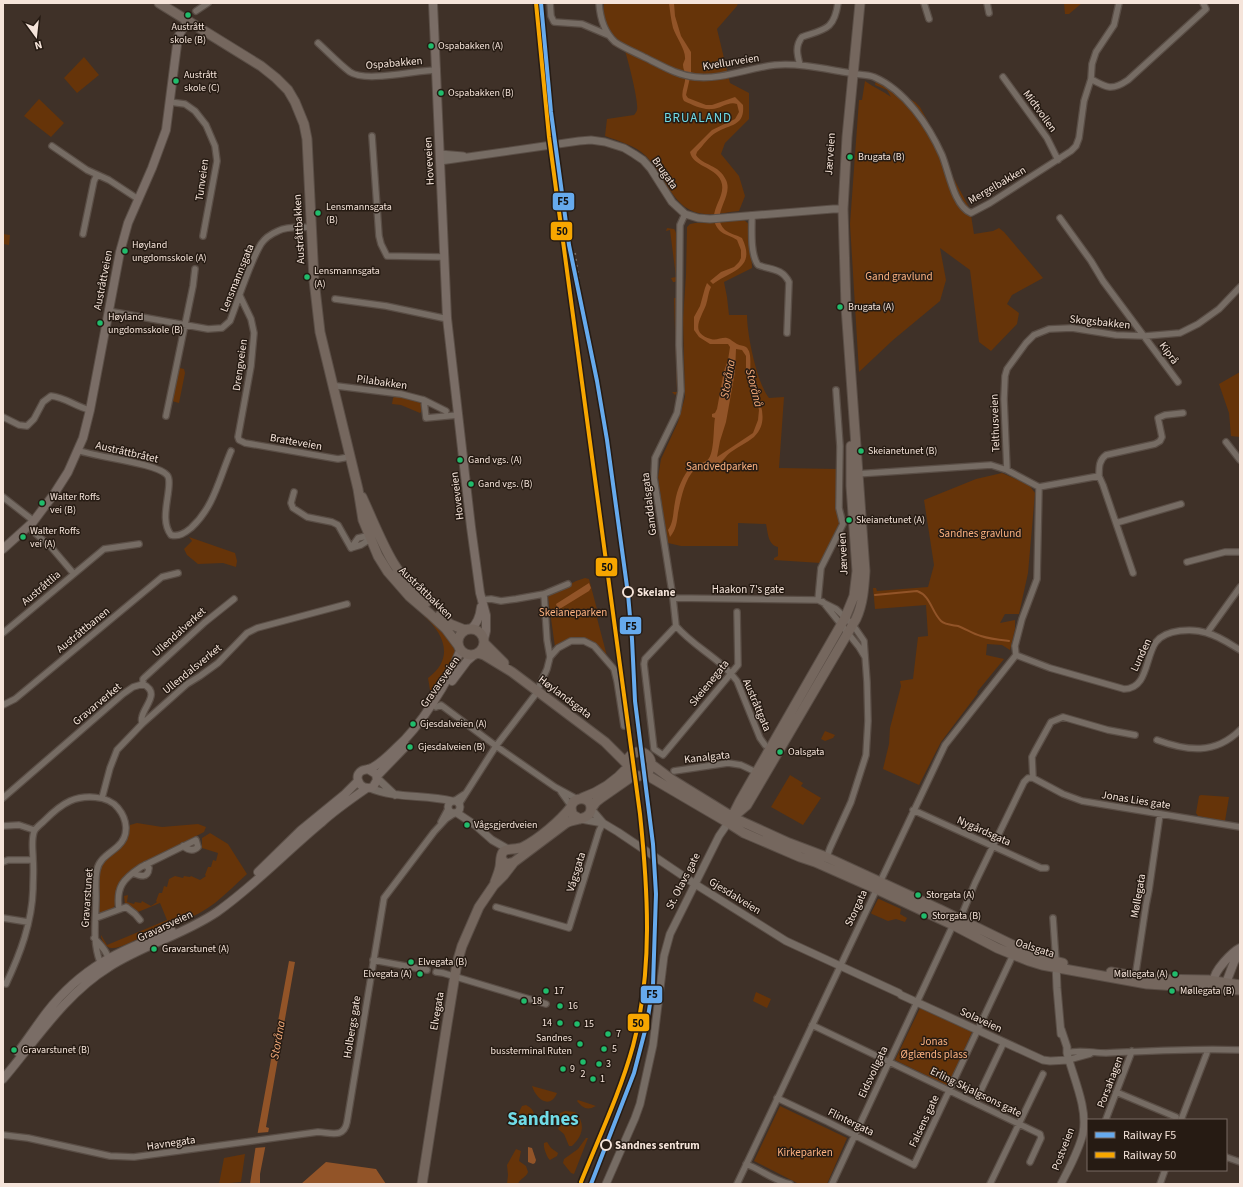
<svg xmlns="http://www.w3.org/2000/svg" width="1243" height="1187" viewBox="0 0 1243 1187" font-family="'Source Sans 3',sans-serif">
  <rect width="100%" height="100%" fill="#3f3128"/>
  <path fill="#663409" d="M604 3H738L737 6 717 29 730 83 749 93V119L725 143 721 154 739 176 745 196 739 211C728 212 716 215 705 214 673 212 666 176 646 156 636 146 619 141 605 136L607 119 634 115C635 114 637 111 637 110 639 102 628 60 625 51L614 46 603 17Z
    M1064 3H1082L1069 14H1065Z
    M84 57 99 75 77 93 64 78Z
    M876 79 915 102 920 107 932 129 946 164 970 209 974 234 993 231 999 228 1004 232 1043 278 1012 295 1007 304 1019 313 1017 324 991 351 979 342 970 270 940 248 946 280 940 301 893 340 859 372 850 224 859 100H862L865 81C873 87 883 91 891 97L887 90 875 85Z
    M39 99 64 123 51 137 24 116Z
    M744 220 750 225 752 268 724 282 727 297 729 315H747C747 335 757 383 769 398L784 397 779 468 838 469 840 521 821 563 774 560V558L778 556V547C768 545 768 533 766 524L738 523V546H681L668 543 667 539 658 477 661 459 678 422 685 397 683 319 686 275 687 227 690 224 695 223H711Z
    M667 228 674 229C680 235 678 271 677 280L675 282H673L671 278 676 277 670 230 666 231Z
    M3 234 10 235 9 245 3 244Z
    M674 298H676L678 392 675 395 672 392H677Z
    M180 368 184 369 185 373 179 403 172 401 178 371Z
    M1240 372V437L1231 436 1229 413 1219 384Z
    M395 396 419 401 421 404V412L420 413 401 405 392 404 393 398Z
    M1002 473 1029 485 1035 493 1028 573 1019 614H1005L1000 623 1015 620V629L1010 650 1002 645 987 644 986 655 1004 659 977 692 978 693 941 742 919 785 883 769 889 744 890 728 901 686 900 681 913 679 918 637 928 636 926 605 875 609 873 588H876L877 591 928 587 934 565 924 500 976 479Z
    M189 537 235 553 237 561 236 567 223 563 198 564 187 555 184 549 192 541Z
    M585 578 589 579 599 617 597 618 608 660C604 656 604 653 601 649 589 635 570 644 555 647L548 597 550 595 576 581Z
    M425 614 435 622 453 645 455 652 453 660 435 694 430 690 428 678C455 658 444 634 424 616Z
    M825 731 835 735 833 738 825 741 821 739Z
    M790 775 803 783 801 786 821 798 803 825 771 807Z
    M1201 795 1229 797 1225 821 1198 816 1196 813 1199 796Z
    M137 823 162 827 198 824 206 827 204 832 132 869C125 876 118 887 116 897 115 900 116 904 114 907 112 911 105 914 100 913L98 910C99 897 97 873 103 862 105 859 109 856 112 854 123 845 128 839 130 825Z
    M210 833 228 844 247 874C236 884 226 894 215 903 194 919 170 926 145 935 137 939 120 949 111 948 105 947 103 942 101 937V935L107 945 167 920 160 903 138 912 125 904 124 896 128 895 127 902 134 904 135 902 141 903 142 901 151 906 157 902 156 901 159 893H162L164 886 167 887 169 879 175 876 183 878 184 876 190 877 191 876 200 880 206 876 205 875 208 867H211L213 860 216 861 218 853 202 848V838Z
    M878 899H879L901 909 900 914 907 918 905 922 896 919 888 921 872 914 871 913Z
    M756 992 771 999 767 1008 753 1001Z
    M920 1008 972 1032 948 1086 895 1060Z
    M532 1086 557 1093C550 1110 536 1099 532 1086Z
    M578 1100 596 1106C587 1111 583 1108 577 1101Z
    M526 1105C541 1113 532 1122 523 1129L515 1124 520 1110 522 1106Z
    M780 1106 847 1138 827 1184H799L754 1161Z
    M565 1111 575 1112C586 1123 583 1136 572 1146H569L564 1134 558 1129 561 1123 559 1116 560 1113Z
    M586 1138H588L574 1174 571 1173 563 1163 564 1159 578 1149Z
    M547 1142 551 1148 558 1153 557 1156 550 1160C547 1158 543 1147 544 1143Z
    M516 1149 521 1151 519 1161 526 1166 528 1172C526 1178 520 1178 518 1184H507L508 1175 507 1165Z
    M245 1154 241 1182 219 1184 224 1158Z"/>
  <path fill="#925428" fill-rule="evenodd" d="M669 3H674L675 16 681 36 691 52V73L686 95 688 98 706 105H712L735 97 743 105C745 126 731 124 717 132 709 136 703 146 697 152L696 155C703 166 719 164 726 180 734 197 709 215 725 230 730 234 737 235 742 238 757 269 730 271 713 284L710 281 721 272 734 267 739 262 741 258V250L737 240C732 236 724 235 720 231 703 213 728 198 721 181 714 166 693 167 690 152L712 130 735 119 739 112 737 104C728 101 721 109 712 109 702 110 693 105 684 101 679 93 687 83 685 74 685 71 683 69 683 65 683 63 684 62 685 59 686 50 676 37 673 28 671 20 670 11 669 3Z
    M707 283 711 287C708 293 708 299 706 305 701 318 689 333 711 339 716 341 722 337 727 338 731 339 733 342 737 344 740 346 743 345 746 347 753 353 749 366 751 373 755 393 773 419 754 437 747 443 739 446 731 452 727 455 726 457 723 460 716 469 705 469 695 469 684 480 681 499 678 513 677 522 676 530 670 537L668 530C674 522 673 511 675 502 677 489 683 476 691 466 695 463 701 464 706 461 715 457 713 428 715 418L712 417V414L715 413 717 409 724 371 728 360 730 347 728 344H710L699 337 694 330V317L700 306 705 288ZM736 349 742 350 746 356V373L756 398 759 410 758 420 753 433 717 457 720 441 726 422 735 372Z
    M589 583 591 588 589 591 558 610 556 604Z
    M289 961 295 962 266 1127 269 1128 260 1174V1184H250L258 1131Z
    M528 1147 532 1148 536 1160 535 1163 533 1164 528 1162Z
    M326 1162 376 1169 386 1184H301Z"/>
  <path fill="#3f3128" d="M269 1132 267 1147 254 1148 257 1133Z"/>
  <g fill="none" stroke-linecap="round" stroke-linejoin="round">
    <path stroke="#925428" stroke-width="2" d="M875 595 917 591C931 596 931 611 941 621 945 625 953 625 958 626 966 629 973 634 981 636 990 639 1000 640 1009 641"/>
    <defs>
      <path id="minor" d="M550 3 551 16 554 22 582 24 608 35
        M599 3C600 18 604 32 615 42 624 48 634 52 644 57 661 65 676 75 695 77 722 80 748 68 775 65 800 63 825 69 850 73 857 75 866 74 874 77 905 90 929 126 942 155 949 172 954 206 971 213L990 203 1071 151 1076 146 1079 138 1084 101 1091 79 1092 64 1096 52 1114 25 1119 3
        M924 3 929 19
        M987 3 989 13
        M196 11 208 3
        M318 43C328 52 339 64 350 72 366 83 416 70 437 70
        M800 65C797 54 795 46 802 37 825 29 834 30 838 3
        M1003 77 1047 138 1058 160
        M1091 79C1107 88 1112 91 1128 80L1206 9 1203 3
        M170 102 185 104 195 111 206 125 215 146 217 161 203 236
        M372 136 379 236 381 244 387 256 444 257
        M52 146 87 170 109 180 138 199
        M685 214 680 225 679 345 681 391 677 413 655 458 654 478 673 598 676 626 645 659 644 664 654 749 663 755 738 665 737 612
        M752 215C752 229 750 254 758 265 771 270 782 268 789 282L787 333
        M1060 218 1091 261 1103 281 1178 382
        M83 234 94 181 97 175
        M240 296 251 319 254 333 251 366 238 437 239 440 245 443 338 459 349 457
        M335 299 386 306 443 318H447
        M108 311 208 329 222 328 230 321C239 298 249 264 261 244 265 238 271 234 278 231 288 226 300 228 311 227
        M337 386 401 394 424 400 426 418 458 415
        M424 400 446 411
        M166 416 193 286 195 269
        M3 417 19 425 27 426 34 419 43 402 51 396C65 397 76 407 90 410
        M1226 442 1240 460
        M77 450C95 457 157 463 167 475 169 477 169 481 169 483 169 499 160 521 171 535 179 537 185 533 191 528 214 507 219 479 231 451
        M1007 470 1004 399 1005 376 1007 369 1026 343 1034 335 1049 329 1072 328 1116 335 1145 336 1180 333 1198 324 1219 309 1240 287
        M856 474 991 465 1007 470 1039 487
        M1099 476C1099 467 1099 460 1106 455L1155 444 1160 441 1162 437 1158 418 1165 415 1183 413
        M1039 487 1099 476 1103 485 1133 573
        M294 492 291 503 293 508 307 517 332 522 338 525 351 548
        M3 497 30 518 33 522
        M1116 523 1181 504
        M28 527 51 547 74 574
        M351 548 358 538 371 535
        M351 548 361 545 372 538
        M1187 562 1225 552H1240
        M673 598 818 600 836 609 853 625 864 641 867 682 868 721 866 755 851 802 830 848 826 859
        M481 600 491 599 501 601 516 599 544 594 568 584
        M818 600 821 568 843 524 839 508 840 446 836 390
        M823 602 859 647 865 657
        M676 626C694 647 721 659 737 681L760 738 765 745
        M3 633 104 549 139 544
        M1207 633 1240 587
        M1016 655 1050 668 1124 689C1148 689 1145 657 1156 642 1166 629 1193 628 1207 633 1219 636 1230 644 1240 650
        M1016 655 1015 646 1022 619 1037 579 1039 487
        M550 657 558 648 571 641H584L594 646 614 669 617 681 624 726
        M143 684V679L145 677 204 623 234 599
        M537 691 547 669 550 657 547 640 544 594
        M3 705 15 699 162 577 178 573
        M436 707 441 705 496 746 555 787 577 799
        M1157 740C1187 751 1215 755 1240 730
        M674 771 728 763 741 765 758 773
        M1033 778 1063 794 1082 801 1240 827
        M1033 778 1032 757 1035 751 1051 722 1063 717 1108 730 1135 735
        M561 792 571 806
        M3 798 123 694 133 687 143 684C161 693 144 706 142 717 141 719 142 721 142 724
        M102 798 110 768 117 750 142 724 187 684 200 676 218 663 247 633 257 628 347 604
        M454 801 466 793
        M459 804 496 746 535 695
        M913 810 1041 868H1046
        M441 822 448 809
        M3 826 19 825 34 830
        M3 862 8 860H33
        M133 873C140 876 148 879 149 868L145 865
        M496 907 569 928 599 831 603 823
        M119 909C116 887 123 879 141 867L196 840 198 847C193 852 188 850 183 846
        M3 918 28 922
        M96 918 126 907 135 914 140 920
        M1053 918 1056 961
        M960 919 975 883 1024 782 1028 778H1033
        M94 938C100 944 108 952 109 961
        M373 960 427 970
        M436 972 443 973 546 1004
        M1135 978 1146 905 1149 890 1160 814
        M3 983 6 984C20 954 32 923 33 889 33 879 34 869 33 859 33 850 31 841 34 832 35 828 41 824 44 821 51 814 61 805 70 801 84 795 108 795 118 808 127 819 130 835 118 846 111 853 99 858 97 870 95 878 96 888 96 897 96 919 92 941 100 962L103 964
        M812 1025 1040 1134 1041 1138 1030 1162
        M1067 1053C1079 1049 1093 1053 1106 1053 1150 1051 1195 1048 1240 1050
        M1068 1060 1090 1054
        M1116 1092 1176 1117
        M777 1098 828 1122 914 1165 1013 955
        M975 1103 1004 1042
        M1106 1119 1132 1051
        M1181 1120 1208 1050
        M3 1135 28 1138 110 1156 134 1157 318 1132C332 1133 344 1138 347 1122L384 898 434 832 446 819 455 813
        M1226 1157 1240 1162
        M746 1164C762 1170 772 1180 790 1184
        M737 1184 945 745 1016 655
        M832 1184 953 925
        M990 1184 1043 1074
        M1160 1184 1165 1170"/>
      <path id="tertiary" d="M440 154 463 156
        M440 161 579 141 591 140 605 142 624 148 634 154 643 160 651 169 672 202 685 214 698 218 710 219 833 209H843
        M377 778 395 795
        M370 788C396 799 425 794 452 801
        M448 807a6 6 0 1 1 12 0a6 6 0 1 1-12 0Z
        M591 809 603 823 618 832 695 884 786 941 899 993
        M457 813 475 825 492 840 508 849
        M581 819 603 823
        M1056 963 1057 988 1061 1034
        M901 995 1043 1060 1050 1061 1068 1060
        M1061 1029 1067 1047V1053C1073 1077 1088 1108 1083 1133 1079 1151 1069 1168 1061 1184
        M606 1184 635 1118 640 1104 653 1045 664 956 670 934 719 836 728 823"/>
      <path id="secondary" d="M433 3 447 318 471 527 480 593 486 615V631L484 639
        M3 549 33 522 54 494 68 472 83 438 90 410 120 252 128 223 152 168 166 130 178 37 187 21
        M471 629C478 623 480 616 481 607
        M452 681 467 661 474 655
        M368 769 376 774 377 780 373 787C367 789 360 788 358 780 357 777 358 774 360 772 363 769 366 770 369 769 377 766 390 754 396 748 420 727 449 681 460 651
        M377 776 406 746
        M258 872 301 830 345 794 358 781
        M1240 948C1232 952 1214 971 1214 980 1214 983 1216 986 1218 989L1226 983 1234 962 1240 952
        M18 1052C28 1039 37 1025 47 1012 82 967 120 950 172 931
        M3 1079C36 1040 65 994 109 967 143 945 183 935 217 912 254 886 286 852 321 823 335 810 351 799 367 788"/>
      <path id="primary" d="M159 3 261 66 276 78 288 90 295 102 304 124 307 139 314 280 320 332 358 489 363 520 378 556 388 572 409 596 430 614 446 629 458 645
        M362 497C381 538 391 571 426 603
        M440 615 450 624 465 630
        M458 642a13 13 0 1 1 26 0a13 13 0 1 1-26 0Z
        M484 643 504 663
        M478 653 484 655 512 672 605 742 627 764
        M627 764a12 12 0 1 1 24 0a12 12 0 1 1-24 0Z
        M651 764 671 779 731 816
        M645 774 727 822
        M582 798C599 792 616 781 628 767
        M591 809 596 802 601 798 634 775
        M733 815 740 801 845 618 854 596 857 571 851 486V446
        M733 817 747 805 856 619C863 604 864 587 865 571L846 307 843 209 847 137 860 3
        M734 818 789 843 826 857 939 909 1027 952 1043 958 1063 963
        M730 824 744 833 800 857 815 862 876 889 953 925 997 948 1029 961 1042 965 1147 984 1240 990
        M501 858 503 861 507 864 514 862 566 823C573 819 582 820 587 816 590 814 591 811 591 808 591 793 564 797 573 815L580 819
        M495 882C497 877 499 872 500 867 501 862 500 856 503 852 506 848 517 850 523 847 539 839 560 821 571 807
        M1111 972 1151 979 1208 980 1240 985
        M422 1184 447 1024 457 963 462 946 479 907 494 885 504 875 514 862"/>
    </defs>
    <use href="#minor" stroke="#5a4e46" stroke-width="8"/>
    <use href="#tertiary" stroke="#5a4e46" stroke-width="9"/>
    <use href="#secondary" stroke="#5a4e46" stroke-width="10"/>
    <use href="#primary" stroke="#5a4e46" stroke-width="11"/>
    <use href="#minor" stroke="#766c64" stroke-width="5.5"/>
    <use href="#tertiary" stroke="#766c64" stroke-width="7"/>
    <use href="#secondary" stroke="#7a6d66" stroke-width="8"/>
    <use href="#primary" stroke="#75675e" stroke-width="9"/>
    <path stroke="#766c64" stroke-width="2" stroke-dasharray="2 4" stroke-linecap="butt" d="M575 253 583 311"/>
    <defs>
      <path id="rail-1" d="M541 3 551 112 569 245 597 381 607 440 628 594 632 639 635 701 653 844 656 894 653 985 647 1023 634 1073 591 1184"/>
      <path id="rail-2" d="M536 3 549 137 640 814C648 891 653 970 633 1046 620 1093 599 1137 581 1182"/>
    </defs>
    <use href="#rail-1" stroke="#261b13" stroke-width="7"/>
    <use href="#rail-2" stroke="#261b13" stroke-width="7"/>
    <use href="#rail-1" stroke="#66aaed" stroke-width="4"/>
    <use href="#rail-2" stroke="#f7a600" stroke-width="4"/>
  </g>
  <g fill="#20bc6c" stroke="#261b13" stroke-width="1.5">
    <circle cx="188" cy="15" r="3.5"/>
    <circle cx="431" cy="46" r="3.5"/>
    <circle cx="176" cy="81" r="3.5"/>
    <circle cx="441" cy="93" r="3.5"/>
    <circle cx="850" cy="157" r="3.5"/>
    <circle cx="318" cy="213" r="3.5"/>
    <circle cx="125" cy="251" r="3.5"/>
    <circle cx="307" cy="277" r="3.5"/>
    <circle cx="840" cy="307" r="3.5"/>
    <circle cx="100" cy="323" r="3.5"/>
    <circle cx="861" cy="451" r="3.5"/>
    <circle cx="460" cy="460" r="3.5"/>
    <circle cx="471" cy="484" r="3.5"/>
    <circle cx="42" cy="503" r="3.5"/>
    <circle cx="849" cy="520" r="3.5"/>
    <circle cx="23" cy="537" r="3.5"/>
    <circle cx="413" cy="724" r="3.5"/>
    <circle cx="410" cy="747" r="3.5"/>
    <circle cx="780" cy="752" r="3.5"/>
    <circle cx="467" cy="825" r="3.5"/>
    <circle cx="918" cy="895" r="3.5"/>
    <circle cx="924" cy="916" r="3.5"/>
    <circle cx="154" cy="949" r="3.5"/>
    <circle cx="411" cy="962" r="3.5"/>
    <circle cx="420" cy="974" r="3.5"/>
    <circle cx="1175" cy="974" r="3.5"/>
    <circle cx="546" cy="991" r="3.5"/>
    <circle cx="1172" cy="991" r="3.5"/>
    <circle cx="524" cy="1001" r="3.5"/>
    <circle cx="560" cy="1006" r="3.5"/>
    <circle cx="560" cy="1023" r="3.5"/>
    <circle cx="577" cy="1024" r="3.5"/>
    <circle cx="608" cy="1034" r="3.5"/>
    <circle cx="580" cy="1044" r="3.5"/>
    <circle cx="604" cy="1049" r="3.5"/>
    <circle cx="14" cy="1050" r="3.5"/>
    <circle cx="583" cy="1062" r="3.5"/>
    <circle cx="599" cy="1064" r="3.5"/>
    <circle cx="563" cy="1069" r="3.5"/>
    <circle cx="593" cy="1079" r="3.5"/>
  </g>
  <g fill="#261b13" stroke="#f5e4da" stroke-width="2">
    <circle cx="628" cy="592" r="5"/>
    <circle cx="606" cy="1145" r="5"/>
  </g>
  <g text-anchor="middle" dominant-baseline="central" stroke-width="3" stroke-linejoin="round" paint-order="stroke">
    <g font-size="10" fill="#f5e4da" stroke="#261b13" text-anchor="start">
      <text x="188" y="27" text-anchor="middle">Austrått<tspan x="188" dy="13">skole (B)</tspan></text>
      <text x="438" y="46">Ospabakken (A)</text>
      <text x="184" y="75">Austrått<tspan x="184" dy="13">skole (C)</tspan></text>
      <text x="448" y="93">Ospabakken (B)</text>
      <text x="858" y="157">Brugata (B)</text>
      <text x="326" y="207">Lensmannsgata<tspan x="326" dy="13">(B)</tspan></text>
      <text x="132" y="245">Høyland<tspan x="132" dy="13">ungdomsskole (A)</tspan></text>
      <text x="314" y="271">Lensmannsgata<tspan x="314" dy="13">(A)</tspan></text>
      <text x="848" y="307">Brugata (A)</text>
      <text x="108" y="317">Høyland<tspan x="108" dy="13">ungdomsskole (B)</tspan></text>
      <text x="868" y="451">Skeianetunet (B)</text>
      <text x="468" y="460">Gand vgs. (A)</text>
      <text x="478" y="484">Gand vgs. (B)</text>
      <text x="50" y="497">Walter Roffs<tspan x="50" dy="13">vei (B)</tspan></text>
      <text x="856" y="520">Skeianetunet (A)</text>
      <text x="30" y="531">Walter Roffs<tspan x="30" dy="13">vei (A)</tspan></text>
      <text x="420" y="724">Gjesdalveien (A)</text>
      <text x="418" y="747">Gjesdalveien (B)</text>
      <text x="788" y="752">Oalsgata</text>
      <text x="474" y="825">Vågsgjerdveien</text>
      <text x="926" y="895">Storgata (A)</text>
      <text x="932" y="916">Storgata (B)</text>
      <text x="162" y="949">Gravarstunet (A)</text>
      <text x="418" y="962">Elvegata (B)</text>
      <text x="412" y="974" text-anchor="end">Elvegata (A)</text>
      <text x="1168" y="974" text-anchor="end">Møllegata (A)</text>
      <text x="554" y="991">17</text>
      <text x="1180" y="991">Møllegata (B)</text>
      <text x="532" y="1001">18</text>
      <text x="568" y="1006">16</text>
      <text x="552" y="1023" text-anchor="end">14</text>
      <text x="584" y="1024">15</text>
      <text x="616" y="1034">7</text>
      <text x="572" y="1038" text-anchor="end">Sandnes<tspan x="572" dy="13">bussterminal Ruten</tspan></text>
      <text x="612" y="1049">5</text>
      <text x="22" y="1050">Gravarstunet (B)</text>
      <text x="606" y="1064">3</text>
      <text x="570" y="1069">9</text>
      <text x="583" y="1074" text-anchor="middle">2</text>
      <text x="600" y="1079">1</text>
    </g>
    <g font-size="11" fill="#f5e4da" stroke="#261b13">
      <text transform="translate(731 62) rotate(-9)">Kvellurveien</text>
      <text transform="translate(394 63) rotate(-5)">Ospabakken</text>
      <text transform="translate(1040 111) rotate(54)">Midtvollen</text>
      <text transform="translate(830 154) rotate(-86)">Jærveien</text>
      <text transform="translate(429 161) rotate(-93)">Hoveveien</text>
      <text transform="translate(665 173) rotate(55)">Brugata</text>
      <text transform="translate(202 180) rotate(-82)">Tunveien</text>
      <text transform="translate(997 185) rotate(-30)">Mergelbakken</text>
      <text transform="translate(299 229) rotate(-93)">Austråttbakken</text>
      <text transform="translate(237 278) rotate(-68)">Lensmannsgata</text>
      <text transform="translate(103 280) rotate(-79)">Austråttveien</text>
      <text transform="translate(1100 322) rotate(6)">Skogsbakken</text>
      <text transform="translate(1169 353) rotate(54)">Kiprå</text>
      <text transform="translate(240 365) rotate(-82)">Drengveien</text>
      <text transform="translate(382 382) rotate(8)">Pilabakken</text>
      <text transform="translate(995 423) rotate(-92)">Telthusveien</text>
      <text transform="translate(296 442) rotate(10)">Bratteveien</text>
      <text transform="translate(127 452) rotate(13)">Austråttbråtet</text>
      <text transform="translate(457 496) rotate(-97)">Hoveveien</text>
      <text transform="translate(649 504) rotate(-97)">Ganddalsgata</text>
      <text transform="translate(843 554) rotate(-93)">Jærveien</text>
      <text transform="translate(41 588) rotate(-40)">Austråttlia</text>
      <text x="748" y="589">Haakon 7's gate</text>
      <text transform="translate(426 593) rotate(44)">Austråttbakken</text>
      <text transform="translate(83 630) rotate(-39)">Austråttbanen</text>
      <text transform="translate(179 632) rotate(-42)">Ullendalverket</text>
      <text transform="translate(1141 655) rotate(-65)">Lunden</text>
      <text transform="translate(192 669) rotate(-39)">Ullendalsverket</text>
      <text transform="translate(440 682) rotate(-55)">Gravarsveien</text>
      <text transform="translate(709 683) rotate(-51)">Skeienegata</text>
      <text transform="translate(565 697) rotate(37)">Høylandsgata</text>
      <text transform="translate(97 704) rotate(-40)">Gravarverket</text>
      <text transform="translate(757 705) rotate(67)">Austråttgata</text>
      <text transform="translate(707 757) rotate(-6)">Kanalgata</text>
      <text transform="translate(1136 800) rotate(9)">Jonas Lies gate</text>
      <text transform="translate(984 831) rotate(24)">Nygårdsgata</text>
      <text transform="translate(576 872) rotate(-73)">Vågsgata</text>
      <text transform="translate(683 881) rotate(-63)">St. Olavs gate</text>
      <text transform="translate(735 896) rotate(32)">Gjesdalveien</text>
      <text transform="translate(1138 896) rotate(-80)">Møllegata</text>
      <text transform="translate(87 898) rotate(-86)">Gravarstunet</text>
      <text transform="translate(856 908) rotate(-65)">Storgata</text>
      <text transform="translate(165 926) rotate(-25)">Gravarsveien</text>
      <text transform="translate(1035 948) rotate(18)">Oalsgata</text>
      <text transform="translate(437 1011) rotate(-80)">Elvegata</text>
      <text transform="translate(981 1020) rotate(25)">Solaveien</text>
      <text transform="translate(352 1027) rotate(-81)">Holbergs gate</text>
      <text transform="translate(873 1072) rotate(-65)">Eidsvollgata</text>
      <text transform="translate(1110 1082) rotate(-69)">Porsahagen</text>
      <text transform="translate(976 1092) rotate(26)">Erling Skjalgsons gate</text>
      <text transform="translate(924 1121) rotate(-65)">Falsens gate</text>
      <text transform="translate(851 1122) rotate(26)">Flintergata</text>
      <text transform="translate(171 1143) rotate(-8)">Havnegata</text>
      <text transform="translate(1063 1149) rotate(-69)">Postveien</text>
    </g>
    <g font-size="11" fill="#fdb280" stroke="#261b13">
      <text x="899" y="276">Gand gravlund</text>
      <text x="722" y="466">Sandvedparken</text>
      <text x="980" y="533">Sandnes gravlund</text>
      <text x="573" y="612">Skeianeparken</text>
      <text x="934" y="1041">Jonas<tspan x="934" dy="13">Øglænds plass</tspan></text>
      <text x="805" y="1152">Kirkeparken</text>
    </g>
    <g font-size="11" font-weight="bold" fill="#f5e4da" stroke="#261b13" text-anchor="start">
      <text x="637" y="592">Skeiane</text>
      <text x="615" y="1145">Sandnes sentrum</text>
    </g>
    <g font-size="12" font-style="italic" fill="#f5ab7a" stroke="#261b13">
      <text transform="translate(728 379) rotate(-80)">Storåna</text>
      <text transform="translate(754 388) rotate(76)">Storånå</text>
      <text transform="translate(278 1040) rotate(-80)">Storåna</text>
    </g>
    <g font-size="13" letter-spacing="1" fill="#70dbe6" stroke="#261b13">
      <text x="698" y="118">BRUALAND</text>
    </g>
    <g font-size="19" font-weight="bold" fill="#70dbe6" stroke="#261b13">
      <text x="543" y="1119">Sandnes</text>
    </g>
  </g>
  <g stroke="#261b13" stroke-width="1.5">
    <rect x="552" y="192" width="23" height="19" rx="4" fill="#66aaed"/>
    <rect x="550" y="221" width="23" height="20" rx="4" fill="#f7a600"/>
    <rect x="595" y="557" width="23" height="20" rx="4" fill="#f7a600"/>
    <rect x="619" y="616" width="23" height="19" rx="4" fill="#66aaed"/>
    <rect x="640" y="985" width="23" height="19" rx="4" fill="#66aaed"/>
    <rect x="627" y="1013" width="23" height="19" rx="4" fill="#f7a600"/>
  </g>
  <g font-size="11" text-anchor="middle" font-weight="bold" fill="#111">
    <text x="563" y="205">F5</text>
    <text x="562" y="235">50</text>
    <text x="607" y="571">50</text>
    <text x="631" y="630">F5</text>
    <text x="652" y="998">F5</text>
    <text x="638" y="1027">50</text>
  </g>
  <rect width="1243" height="1187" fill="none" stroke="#f5e4da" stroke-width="8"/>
  <rect x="1087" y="1119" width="140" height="52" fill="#261b13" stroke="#796b63"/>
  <rect x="1095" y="1132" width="20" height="6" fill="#66aaed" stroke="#796b63"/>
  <text x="1123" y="1139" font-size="12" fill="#f5e4da">Railway F5</text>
  <rect x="1095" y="1152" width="20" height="6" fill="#f7a600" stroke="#796b63"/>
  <text x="1123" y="1159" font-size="12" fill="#f5e4da">Railway 50</text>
  <g transform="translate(36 36) rotate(165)" stroke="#261b13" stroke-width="3" paint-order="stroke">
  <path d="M0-3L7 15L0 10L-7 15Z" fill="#f5e4da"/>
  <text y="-6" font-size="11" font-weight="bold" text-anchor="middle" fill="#f5e4da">N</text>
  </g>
</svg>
